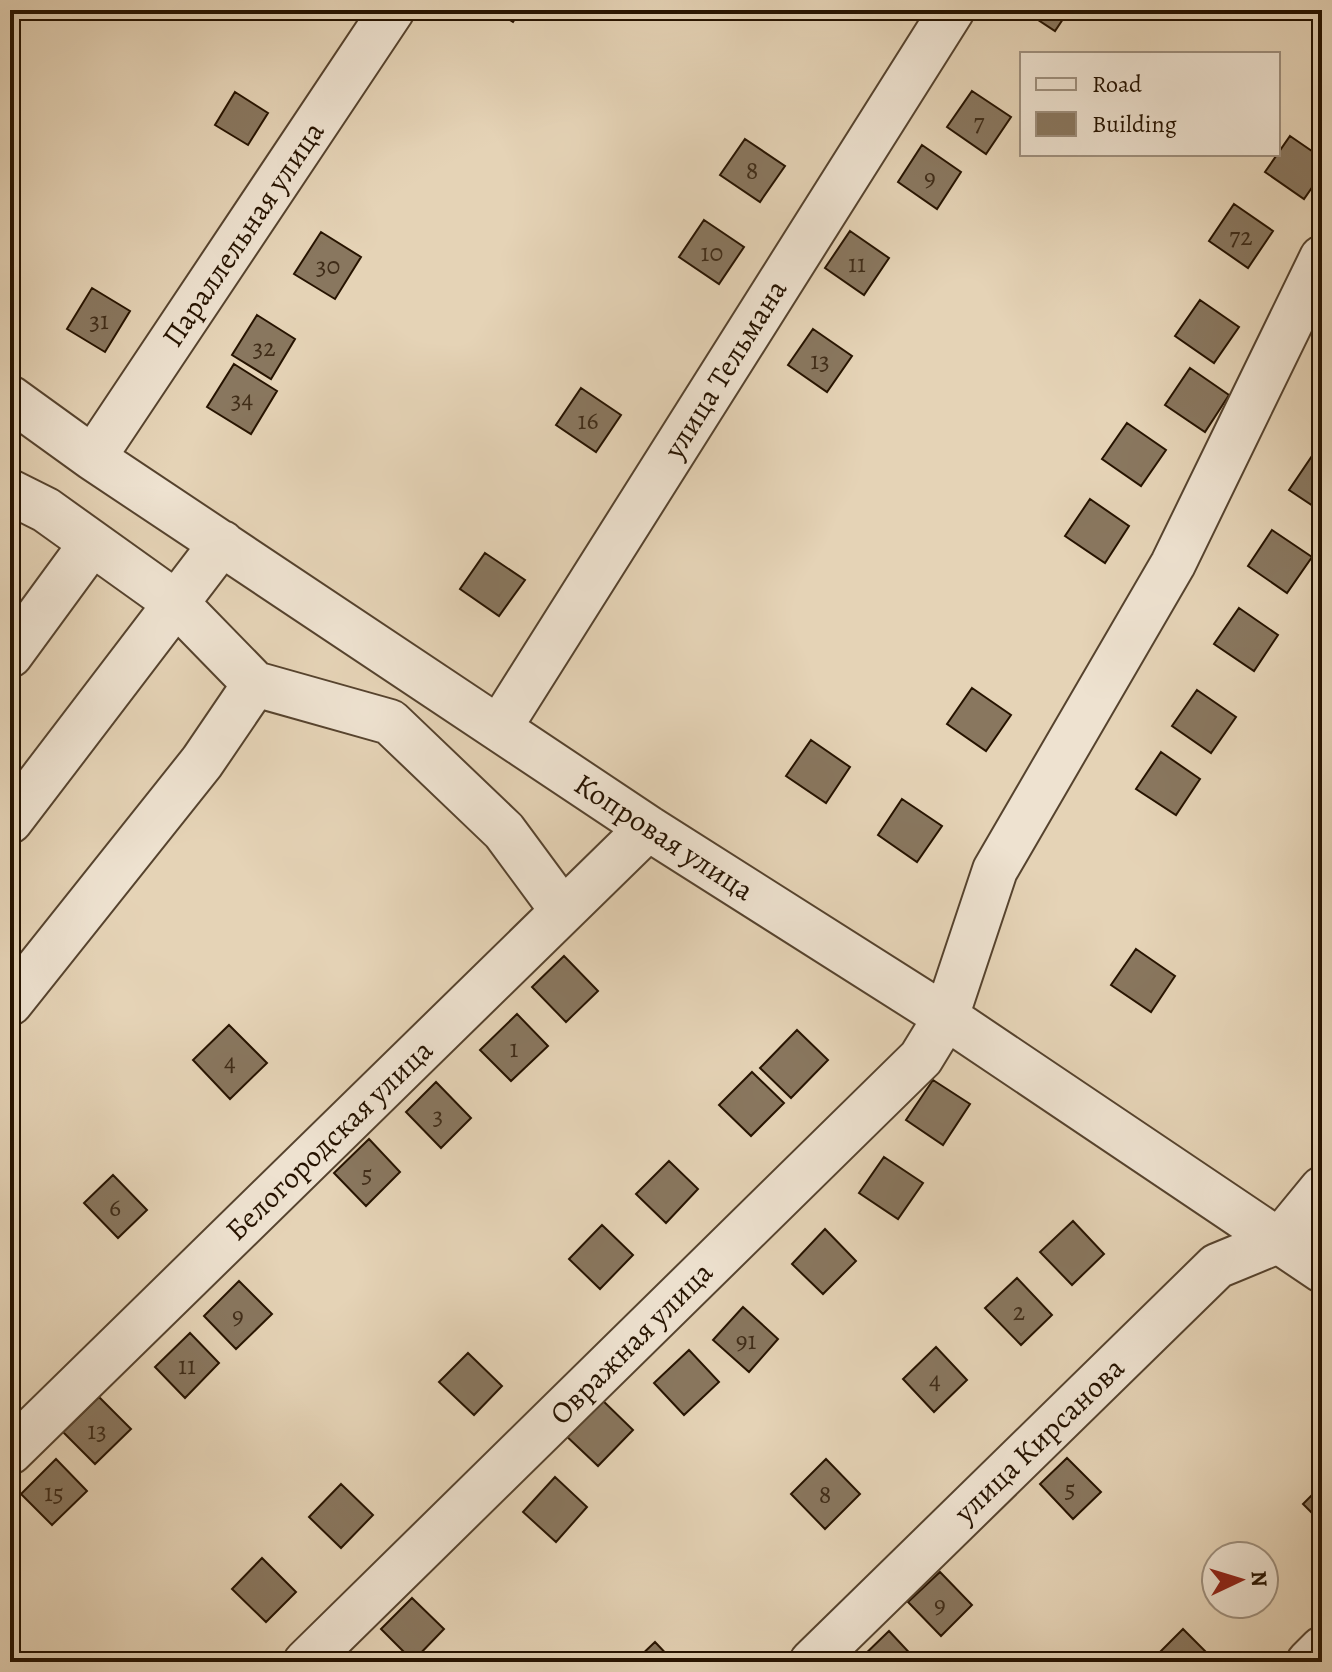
<svg xmlns="http://www.w3.org/2000/svg" width="1332" height="1672" viewBox="0 0 1332 1672" font-family="Alegreya,serif">
  <rect width="100%" height="100%" fill="#e5d3b6"/>
  <filter id="stains"><feTurbulence type="fractalNoise" baseFrequency=".0025" numOctaves="4"/><feColorMatrix values="0 0 0 0 .2 0 0 0 0 .09 0 0 0 0 .02 0 0 0 .5 -.17"/></filter>
  <radialGradient id="worn" r=".72"><stop offset=".6" stop-color="#630" stop-opacity="0"/><stop offset="1" stop-color="#630" stop-opacity=".3"/></radialGradient>
  <path fill="#89775f" stroke="#261300" stroke-width="2" d="M494 10H521L513 22Z
    M1023 10H1069L1055 31Z
    M972 91 1011 117 986 154 947 127Z
    M235 92 268 113 248 145 215 125Z
    M1290 136 1322 158V173L1304 199 1265 172Z
    M745 139 785 166 760 202 720 175Z
    M922 145 961 172 937 209 898 182Z
    M1234 204 1273 231 1248 268 1209 241Z
    M704 220 744 247 719 284 679 257Z
    M850 231 889 258 864 295 825 268Z
    M321 232 361 257 335 299 294 274Z
    M92 288 130 311 105 352 67 329Z
    M1200 300 1239 327 1214 363 1175 336Z
    M257 315 295 339 271 379 232 355Z
    M813 329 852 356 827 392 788 365Z
    M234 364 277 391 251 434 207 407Z
    M1190 368 1229 395 1205 432 1165 405Z
    M581 388 621 415 596 452 556 425Z
    M1127 423 1166 450 1141 486 1102 459Z
    M1314 453 1322 459V512L1289 490Z
    M1090 499 1129 526 1105 563 1065 536Z
    M1272 530 1312 557 1287 593 1248 566Z
    M485 553 525 580 499 616 460 589Z
    M1239 608 1278 635 1254 671 1214 644Z
    M972 688 1011 715 986 751 947 724Z
    M1197 690 1236 717 1211 753 1172 726Z
    M811 740 850 767 826 803 786 776Z
    M1161 752 1200 779 1176 815 1136 789Z
    M902 799 942 826 917 862 878 835Z
    M1136 949 1175 976 1151 1012 1111 985Z
    M564 956 598 991 566 1022 532 987Z
    M517 1014 548 1046 511 1081 480 1050Z
    M229 1025 267 1063 230 1099 193 1060Z
    M797 1030 828 1060 791 1098 760 1068Z
    M752 1072 784 1103 751 1136 719 1105Z
    M933 1080 970 1104 943 1145 906 1120Z
    M436 1082 471 1118 441 1148 406 1112Z
    M369 1139 400 1172 366 1206 334 1173Z
    M884 1157 923 1183 898 1219 859 1193Z
    M669 1161 698 1189 666 1223 636 1194Z
    M113 1175 147 1210 118 1238 84 1203Z
    M1073 1221 1104 1254 1072 1285 1040 1252Z
    M602 1225 633 1255 600 1289 569 1259Z
    M825 1229 856 1261 823 1294 792 1264Z
    M1017 1278 1052 1315 1021 1345 985 1308Z
    M239 1281 272 1314 236 1349 204 1316Z
    M743 1307 778 1339 749 1372 713 1340Z
    M190 1333 219 1363 185 1398 155 1367Z
    M936 1347 967 1380 934 1412 903 1379Z
    M689 1350 719 1382 684 1415 654 1383Z
    M468 1353 502 1386 474 1415 439 1382Z
    M598 1396 633 1430 598 1466 562 1432Z
    M99 1397 131 1429 95 1464 63 1432Z
    M1067 1458 1101 1492 1073 1519 1040 1484Z
    M56 1459 87 1491 52 1525 21 1494Z
    M826 1459 860 1494 825 1529 791 1494Z
    M555 1477 587 1507 556 1542 523 1512Z
    M341 1484 373 1515 341 1548 309 1517Z
    M1322 1485V1523L1303 1504Z
    M262 1558 296 1592 266 1622 232 1589Z
    M940 1572 972 1605 941 1636 908 1602Z
    M412 1598 444 1629 413 1661 381 1629Z
    M1183 1629 1216 1662H1150Z
    M889 1631 918 1662H857Z
    M655 1642 674 1662H634Z"/>
  <g fill="none" stroke-linecap="round" stroke-linejoin="round">
    <defs>
      <path id="minor" d="M10 398 93 458 648 828 946 1017 1322 1270
        M93 458 392 10
        M10 492 46 510 176 603 255 684
        M10 655 92 543
        M499 728 952 10
        M10 821 222 543
        M10 1003 202 762 255 684 390 722 504 831 563 911
        M10 1452 648 828
        M306 1662 921 1058 946 1017 995 870 1173 564 1322 258
        M812 1662 1217 1266 1280 1240 1322 1189
        M1309 1662 1322 1649"/>
    </defs>
    <use href="#minor" stroke="#56432e" stroke-width="48"/>
    <use href="#minor" stroke="#eee2d0" stroke-width="44"/>
  </g>
  <g text-anchor="middle" dominant-baseline="central" stroke-width="6" stroke-linejoin="round" paint-order="stroke">
    <g font-size="26" fill="#3f2c18">
      <text x="979" y="122">7</text>
      <text x="752" y="170">8</text>
      <text x="930" y="177">9</text>
      <text x="1241" y="236">72</text>
      <text x="712" y="252">10</text>
      <text x="857" y="263">11</text>
      <text x="328" y="265">30</text>
      <text x="99" y="320">31</text>
      <text x="264" y="347">32</text>
      <text x="820" y="360">13</text>
      <text x="242" y="399">34</text>
      <text x="588" y="420">16</text>
      <text x="514" y="1048">1</text>
      <text x="230" y="1062">4</text>
      <text x="438" y="1115">3</text>
      <text x="367" y="1173">5</text>
      <text x="115" y="1207">6</text>
      <text x="1019" y="1311">2</text>
      <text x="238" y="1315">9</text>
      <text x="746" y="1340">91</text>
      <text x="187" y="1365">11</text>
      <text x="935" y="1380">4</text>
      <text x="97" y="1430">13</text>
      <text x="1070" y="1488">5</text>
      <text x="54" y="1492">15</text>
      <text x="825" y="1494">8</text>
      <text x="940" y="1604">9</text>
    </g>
    <g font-size="30" fill="#261300" stroke="#eee2d0">
      <text transform="translate(243 234) rotate(-56)">Параллельная улица</text>
      <text transform="translate(725 369) rotate(-58)">улица Тельмана</text>
      <text transform="translate(664 837) rotate(33)">Копровая улица</text>
      <text transform="translate(329 1140) rotate(-44)">Белогородская улица</text>
      <text transform="translate(631 1343) rotate(-45)">Овражная улица</text>
      <text transform="translate(1039 1440) rotate(-44)">улица Кирсанова</text>
    </g>
  </g>
  <rect width="1332" height="1672" fill="none" stroke="#e5d3b6" stroke-width="40"/>
  <rect x="12" y="12" width="1308" height="1648" fill="none" stroke="#261300" stroke-width="4"/>
  <rect x="20" y="20" width="1292" height="1632" fill="none" stroke="#261300" stroke-width="2"/>
  <rect x="1020" y="52" width="260" height="104" fill="#eee2d0" stroke="#9e8f7d" stroke-width="2"/>
  <rect x="1036" y="78" width="40" height="12" fill="#eee2d0" stroke="#9e8f7d" stroke-width="2"/>
  <text x="1092" y="92" font-size="24" fill="#261300">Road</text>
  <rect x="1036" y="112" width="40" height="24" fill="#89775f" stroke="#9e8f7d" stroke-width="2"/>
  <text x="1092" y="132" font-size="24" fill="#261300">Building</text>
  <g transform="translate(1240 1580) rotate(86)"><circle r="38" fill="#eee2d0" stroke="#9e8f7d" stroke-width="2"/>
  <path d="M0-6L14 30L0 20L-14 30Z" fill="#8f2418"/>
  <text y="-12" font-size="22" font-weight="bold" text-anchor="middle" fill="#261300">N</text>
  </g>
  <rect width="100%" height="100%" filter="url(#stains)"/>
  <rect width="100%" height="100%" fill="url(#worn)"/>
</svg>
